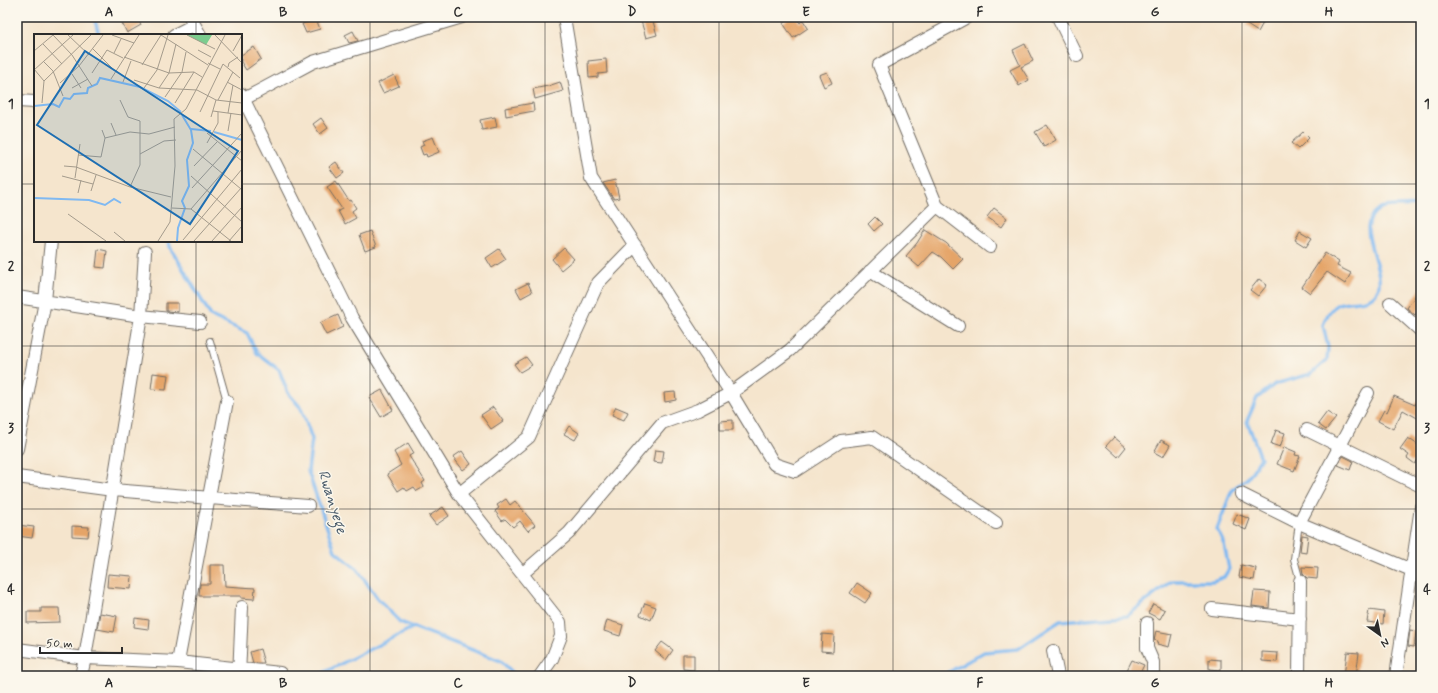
<svg xmlns="http://www.w3.org/2000/svg" width="1438" height="693" viewBox="0 0 1438 693" font-family="Mynerve,sans-serif">
  <rect width="100%" height="100%" fill="#fbf7ec"/>
  <filter id="ink" filterUnits="userSpaceOnUse"><feTurbulence type="fractalNoise" baseFrequency=".025" numOctaves="2"/><feDisplacementMap in="SourceGraphic" scale="8" xChannelSelector="R" yChannelSelector="G"/><feConvolveMatrix kernelMatrix="1 2 1 2 8 2 1 2 1" color-interpolation-filters="sRGB"/></filter>
  <filter id="wash" filterUnits="userSpaceOnUse"><feTurbulence type="fractalNoise" baseFrequency=".012" numOctaves="4" result="noise"/><feDisplacementMap in="SourceGraphic" scale="16" xChannelSelector="R" yChannelSelector="G"/><feGaussianBlur stdDeviation="0.9" result="paint"/><feColorMatrix in="noise" values="0 0 0 0 0 0 0 0 0 0 0 0 0 0 0 0 0 1.4 0 .05"/><feComposite in="paint" operator="in"/></filter>
  <g filter="url(#wash)">
    <rect width="100%" height="100%" fill="#f5e5cd"/>
    <g fill="none" stroke-linecap="round" stroke-linejoin="round">
      <path stroke="#80b9f1" stroke-width="3.5" d="M94 17 99 35
        M169 241 170 247 211 316 247 333 257 353 279 370 288 393 301 408 312 439 308 471 335 551 357 569 378 599 400 622 501 661 516 676
        M317 676 414 627
        M942 676 984 652 1018 649 1060 621 1127 616 1172 581H1213L1224 577 1229 569 1224 544 1217 529 1232 490 1248 478 1261 458 1247 421 1257 398 1275 384 1311 374 1327 360 1328 347 1323 325C1325 320 1328 313 1332 309 1343 296 1366 307 1376 293 1391 272 1348 225 1381 208 1388 205 1413 206 1421 205"/>
    </g>
    <g id="blocks">
      <path fill="#e5a467" d="M133 17H137L141 25 127 33 122 23Z
        M791 17H796L800 23 803 20 808 28 793 38 783 23Z
        M1252 17 1263 23 1258 32 1247 25Z
        M652 18 657 35 646 38 641 21Z
        M316 19 320 29 306 33 302 24Z
        M353 31 358 41 349 43 345 35Z
        M1025 44 1033 61 1021 67 1029 80 1019 86 1010 70 1020 65 1013 50Z
        M254 47 261 59 246 70 241 62V55Z
        M606 59 607 73 598 74V77L589 78 588 61Z
        M827 72 832 83 824 87 819 75Z
        M394 75 399 86 383 93 378 83Z
        M560 82 563 91 535 99 533 89 548 86Z
        M533 103 534 111 506 116 505 108Z
        M495 117 497 127 482 130 480 120Z
        M321 118 328 128 320 134 313 124Z
        M1047 125 1056 140 1044 147 1035 132Z
        M1303 132 1309 138 1298 149 1291 143Z
        M433 137 439 152 427 157 426 154 423 155 420 147 424 145 422 141Z
        M336 162 344 173 337 178 329 167Z
        M615 180 619 198 614 199 603 183Z
        M336 181 349 201 351 200 356 208 352 211 356 218 345 224 338 211 342 209 327 187Z
        M994 208 1007 218 1001 227 987 217Z
        M875 217 882 224 874 231 868 224Z
        M925 230 946 243 963 259 953 269 941 257 933 252 919 267 906 256 917 243Z
        M370 231 376 247 365 251 359 235Z
        M1300 231 1312 238 1306 247 1295 240Z
        M564 248 574 259 561 270 552 259Z
        M98 249 107 251 105 268 96 267Z
        M499 249 506 259 492 268 486 258Z
        M1325 253 1339 262 1337 266 1351 273 1345 284 1327 272 1310 293 1302 287Z
        M1259 279 1267 285 1258 296 1250 290Z
        M528 283 532 292 521 298 516 289Z
        M1421 288V307L1415 315 1407 308Z
        M166 303H178V312L166 311Z
        M338 315 343 327 326 335 320 323Z
        M526 357 532 365 520 372 514 364Z
        M153 373 168 375 166 390 151 389Z
        M382 390 393 410 381 417 369 397Z
        M675 392 676 400 665 402 664 393Z
        M1421 394V420L1403 410 1393 429 1378 421 1384 410 1387 412 1394 396 1415 405Z
        M493 407 503 421 491 429 481 415Z
        M616 407 628 412 624 420 612 415Z
        M1327 412 1336 418 1326 430 1318 424Z
        M733 420V430H720V421Z
        M569 426 579 433 575 440 564 434Z
        M1276 430 1285 433 1280 447 1271 444Z
        M1114 437 1126 447 1118 457 1106 446Z
        M1408 438 1421 447V455L1415 464 1407 458 1409 455 1400 449Z
        M1161 440 1170 445 1163 457 1154 452Z
        M408 443 414 453 409 456 425 481 422 483 424 487 417 491 414 487 407 491 404 487 398 491 387 474 401 465 394 452Z
        M1284 447 1296 452 1295 455 1300 456 1294 471 1277 464Z
        M655 450 664 451 662 463 653 462Z
        M462 451 471 464 463 470 453 457Z
        M1343 456 1353 461 1350 470 1338 465Z
        M506 499 510 505 515 501 535 525 528 531 520 521 513 527 505 519 502 521 495 511 499 508 497 505Z
        M443 507 449 516 436 525 429 516Z
        M1237 514 1250 519 1246 530 1233 524Z
        M17 525 34 527 32 538 17 536Z
        M72 526 89 527 88 537 72 536Z
        M1302 535 1308 536 1306 553 1300 552Z
        M210 565H224L225 586 255 588 254 599 241 598V596H199L200 584H210Z
        M1241 565 1256 568 1254 580 1239 577Z
        M1302 567 1318 568 1317 579 1307 578 1303 574Z
        M108 574 132 576 131 589 107 587Z
        M857 583 872 593 865 603 850 593Z
        M1254 591 1270 592 1269 608 1252 606Z
        M645 603 656 607 651 620 640 615Z
        M1153 604 1165 610 1160 619 1148 613Z
        M41 608H59L60 622 27 623V612H41Z
        M1369 610 1384 612 1383 624 1367 622Z
        M100 613 117 616 114 632 97 629Z
        M135 618 149 620 148 629 134 627Z
        M607 620 623 625 620 636 604 631Z
        M1410 630 1416 631 1414 647 1408 646Z
        M1156 631 1172 634 1169 647 1157 644 1158 641 1154 640Z
        M822 634 834 635 833 652 821 651Z
        M662 642 673 650 666 660 655 651Z
        M260 649 264 663H253L250 652Z
        M1262 652 1278 653 1277 662 1262 661Z
        M1347 652 1359 653 1356 676H1344Z
        M683 655H694V670L683 669Z
        M1209 659 1221 660V670L1209 669Z
        M1132 660 1144 665 1139 675 1127 670Z"/>
    </g>
  </g>
  <g filter="url(#ink)">
    <use href="#blocks" fill-opacity="0" stroke="#726c64" stroke-width="1"/>
    <g fill="none" stroke-linecap="round" stroke-linejoin="round">
      <defs>
        <path id="service" d="M210 341 227 401
          M1299 523 1294 559 1300 581"/>
        <path id="minor" d="M190 17 200 35
          M564 17 591 178 731 393 774 464 795 471 841 441 872 437 996 523
          M967 17 879 65 937 206 990 247
          M1058 17 1077 56
          M174 35 194 25
          M241 94 352 318 459 494 560 622 561 636 552 659 540 676
          M244 99 313 62 462 17
          M17 101 35 102
          M870 271 958 326
          M17 297 141 316 200 322
          M1390 303 1421 331
          M1307 430 1421 486
          M17 449 45 301 51 241
          M17 477 113 490 308 506
          M459 494 529 437 598 283 635 245
          M1241 494 1299 523 1421 574
          M1299 523 1368 393
          M522 574 569 533 662 423 698 410 731 393 790 350 937 206
          M1212 609 1300 619
          M1147 623V648L1153 662V676
          M17 649 85 658 178 662 280 673
          M1053 651 1058 676
          M178 662 227 401
          M81 676 85 658 141 316 145 252
          M239 676 242 607
          M1299 676 1300 581
          M1396 676 1421 507"/>
      </defs>
      <use href="#service" stroke="#726c64" stroke-width="8"/>
      <use href="#minor" stroke="#726c64" stroke-width="14"/>
      <use href="#service" stroke="#fff" stroke-width="6"/>
      <use href="#minor" stroke="#fff" stroke-width="12"/>
    </g>
  </g>
  <path fill="none" stroke="#2b2b2b" stroke-width="1" stroke-opacity="0.55" d="M196 17V35M370 17V676M545 17V676M719 17V676M893 17V676M1068 17V676M1242 17V676M17 184H35M241 184H1421M196 241V676M17 346H1421M17 509H1421"/>
  <g text-anchor="middle" dominant-baseline="central" stroke-width="3" stroke-linejoin="round" paint-order="stroke">
    <g font-size="15" font-style="italic" fill="#445666" stroke="#fbf7ec">
      <text transform="translate(332 502) rotate(73)">Rwanyege</text>
    </g>
  </g>
  <g transform="translate(34 34)">
    <rect width="208" height="208" fill="#f5e5cd"/>
    <path d="M153 1H178L172 11Z" fill="#7ccd8f"/>
    <path fill="none" stroke="#80b9f1" stroke-width="2" d="M0 72 19 70 25 73 30 64 36 65 40 60 53 59 54 54 63 50 66 44 106 53 134 67 147 78M157 95 177 97M180 98 208 106M0 164 55 166 71 171 80 165 87 169M143 207 144 194 151 174 148 167 155 152 153 126 159 109 157 96 148 81"/>
    <path fill="none" stroke="#a49b8c" stroke-width="1" d="M19 1 38 21 58 52M34 1 55 21M78 1 100 9M127 1 174 31M153 1 181 15M181 1 208 29M9 10 28 30M59 15 81 37M164 16 177 23M0 17 19 1M199 17 208 1M80 19 87 5M90 23 135 39 160 38 168 43M9 27 19 37 29 62M174 29 186 35M108 31 127 1M194 33 195 29 204 23M0 35 10 47M0 36 39 1M58 39 73 16 89 24M38 40 47 54M77 45 105 1M100 46 125 54 163 56 182 66 208 69M89 48 97 27M193 48 208 56M26 49 45 32 69 1M38 54 54 45M110 54 123 36 134 1M125 54 135 39 142 10M131 63 148 38 152 18M86 66 94 83 106 87V131L96 153M184 66 199 38M8 69 10 47 57 1M141 69 160 38M179 77 208 81M166 78 189 30 206 44M194 79 199 51M177 83 182 66M77 89 82 101M194 97 197 79M173 99 208 127M71 104 96 98 115 100 141 93M173 109 184 89V78M159 115 207 155M106 120 130 107 142 106M44 121 67 123 71 104 68 96M30 132 42 133 96 153 137 163M160 132 183 108M28 142 59 150M157 142 208 188M41 144 46 110M158 154 208 99M57 157 62 141M44 159 47 146M138 174 157 175 197 207M157 175 208 116M34 180 72 207M80 198 91 207M149 206 208 135M124 207 136 188 141 132 140 85 152 75 191 1M160 207 208 153M178 207 208 173M195 207 208 192"/>
    <path fill="#1f6fb2" fill-opacity="0.15" stroke="#1f6fb2" stroke-width="2" d="M51 17 204 117 156 190 3 91Z"/>
    <rect width="208" height="208" fill="none" stroke="#2b2b2b" stroke-width="2"/>
  </g>
  <rect width="1438" height="693" fill="none" stroke="#fbf7ec" stroke-width="44"/>
  <g transform="translate(1380 635) rotate(147)" stroke="#fbf7ec" stroke-width="3" paint-order="stroke">
  <path d="M0-3L7 15L0 10L-7 15Z" fill="#2b2b2b"/>
  <text y="-6" font-size="11" font-weight="bold" text-anchor="middle" fill="#2b2b2b">N</text>
  </g>
  <path d="M40 647v6h82v-6" fill="none" stroke="#2b2b2b" stroke-width="2"/>
  <text x="46" y="647" font-size="12" fill="#2b2b2b" stroke="#fbf7ec" stroke-width="3" paint-order="stroke">50 m</text>
  <rect x="22" y="22" width="1394" height="649" fill="none" stroke="#2b2b2b" stroke-width="1.5"/>
  <g font-size="13" text-anchor="middle" font-weight="bold" fill="#2b2b2b">
    <text x="109" y="16">A</text>
    <text x="283" y="16">B</text>
    <text x="458" y="16">C</text>
    <text x="632" y="16">D</text>
    <text x="806" y="16">E</text>
    <text x="980" y="16">F</text>
    <text x="1155" y="16">G</text>
    <text x="1329" y="16">H</text>
    <text x="11" y="108">1</text>
    <text x="1427" y="108">1</text>
    <text x="11" y="270">2</text>
    <text x="1427" y="270">2</text>
    <text x="11" y="432">3</text>
    <text x="1427" y="432">3</text>
    <text x="11" y="594">4</text>
    <text x="1427" y="594">4</text>
    <text x="109" y="687">A</text>
    <text x="283" y="687">B</text>
    <text x="458" y="687">C</text>
    <text x="632" y="687">D</text>
    <text x="806" y="687">E</text>
    <text x="980" y="687">F</text>
    <text x="1155" y="687">G</text>
    <text x="1329" y="687">H</text>
  </g>
</svg>
